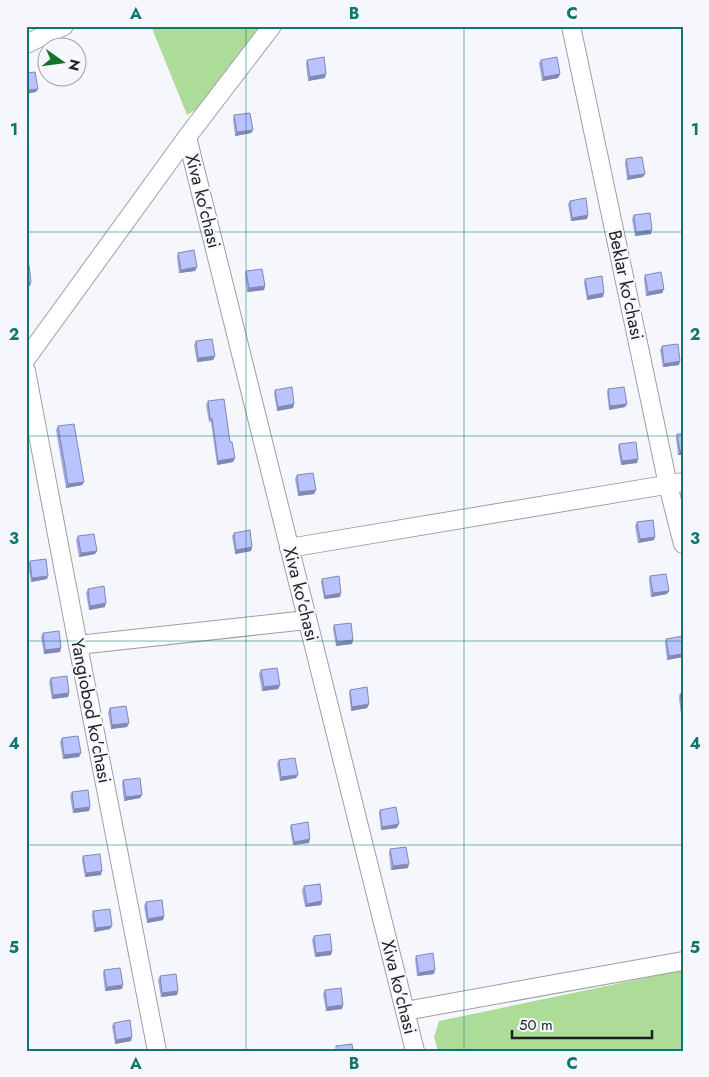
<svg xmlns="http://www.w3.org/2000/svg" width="709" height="1077" viewBox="0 0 709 1077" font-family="Jost,sans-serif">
  <rect width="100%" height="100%" fill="#f6f7fc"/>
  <path fill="#acdc98" d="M151 26H264L197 109 187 115Z
    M683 970V1051H438L434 1037 439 1021Z"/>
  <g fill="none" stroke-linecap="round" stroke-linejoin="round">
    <defs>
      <path id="street" d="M571 26 668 485 683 544
        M26 44 64 26
        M187 137 415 1051
        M26 359 187 137 272 26
        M26 371 78 645 157 1051
        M289 548 683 482
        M78 645 307 620
        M405 1011 683 961"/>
    </defs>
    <use href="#street" stroke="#9e9fa3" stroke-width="20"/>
    <use href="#street" stroke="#fff" stroke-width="18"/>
  </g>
  <path fill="#9ea8db" d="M307 60 325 78 308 81 306 64Z
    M541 60 560 74 558 78 542 81 539 63Z
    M234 115 253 130 251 133 235 136 233 119Z
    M626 159 643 177 627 180 625 163Z
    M570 201 588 215 587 219 571 221 568 204Z
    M634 215 651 234 635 236 632 219Z
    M178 253 197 267 195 271 179 273 177 257Z
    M246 271 265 286 264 290 247 292 245 275Z
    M645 275 664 289 662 293 646 296 644 279Z
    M585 279 603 297 587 300 584 283Z
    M196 341 215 356 213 360 197 362 194 345Z
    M662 346 679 365 663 367 660 350Z
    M608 389 627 404 625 407 609 410 607 393Z
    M275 390 294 404 293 408 277 411 274 394Z
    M208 401 230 442 235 458 233 462 217 465 211 422H209L206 405Z
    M58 426 84 482 82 485 66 488 56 430Z
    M677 434 683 455H678L676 438Z
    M619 444 638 459 637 463 621 465 618 448Z
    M297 475 316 490 314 494 298 496 295 479Z
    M637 522 654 540 638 543 635 526Z
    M234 533 252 547 251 551 235 554 232 536Z
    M78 536 95 554 79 557 76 540Z
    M30 561 47 579 31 582 28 565Z
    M650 576 667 594 651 597 649 580Z
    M322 579 340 597 324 599 321 582Z
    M88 589 105 607 89 610 86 593Z
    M334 625 353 640 352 644 336 646 333 629Z
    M43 633 61 648 60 652 44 654 41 637Z
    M666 639 683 657 667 660 665 643Z
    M261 670 280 685 278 689 262 691 259 674Z
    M51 678 69 693 68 697 52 699 49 682Z
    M350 690 369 704 367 708 351 711 349 693Z
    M683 693V714L681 715 679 698 680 694Z
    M110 708 129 723 127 727 111 729 108 712Z
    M62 738 79 757 63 759 60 742Z
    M279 760 296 778 280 781 277 764Z
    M123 780 142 795 140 798 124 801 122 784Z
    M72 792 90 807 89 811 73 813 70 796Z
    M380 810 397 828 381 830 379 813Z
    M291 825 309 843 293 845 290 828Z
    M390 849 408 868 391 870 389 853Z
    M83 856 101 875 85 877 82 860Z
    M304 886 322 901 321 905 305 907 302 890Z
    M146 902 164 916 163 920 147 923 144 906Z
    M93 911 110 929 94 932 92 915Z
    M314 936 332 951 331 955 315 957 312 940Z
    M416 956 434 974 417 976 415 959Z
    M104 970 122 989 105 991 103 974Z
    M160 976 178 991 177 995 161 997 158 980Z
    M325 990 342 1009 326 1011 323 994Z
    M114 1023 131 1041 115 1044 112 1026Z"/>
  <path fill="#8188b2" d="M326 74 325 78 308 81 310 77Z
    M560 74 558 78 542 81 544 77Z
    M38 89 36 92 26 94V90Z
    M253 130 251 133 235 136 237 132Z
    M645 174 643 177 627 180 629 176Z
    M588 215 587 219 571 221 572 218Z
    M652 230 651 234 635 236 636 232Z
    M197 267 195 271 179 273 181 270Z
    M31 282 30 286 26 287V283Z
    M265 286 264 290 247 292 249 288Z
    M664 289 662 293 646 296 648 292Z
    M604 293 603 297 587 300 588 296Z
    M215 356 213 360 197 362 198 358Z
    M680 361 679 365 663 367 664 364Z
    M294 404 293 408 277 411 278 407Z
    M627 404 625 407 609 410 610 406Z
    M680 451H683V455H678Z
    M235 458 233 462 217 465 218 461Z
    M638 459 637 463 621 465 622 461Z
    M84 482 82 485 66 488 68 484Z
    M316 490 314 494 298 496 299 492Z
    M655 537 654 540 638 543 640 539Z
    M252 547 251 551 235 554 236 550Z
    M97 551 95 554 79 557 81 553Z
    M48 576 47 579 31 582 32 578Z
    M669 591 667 594 651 597 653 593Z
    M341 593 340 597 324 599 325 596Z
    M106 603 105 607 89 610 90 606Z
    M353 640 352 644 336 646 337 642Z
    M61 648 60 652 44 654 45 650Z
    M683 654V657L667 660 669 656Z
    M280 685 278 689 262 691 264 687Z
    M69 693 68 697 52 699 53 695Z
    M369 704 367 708 351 711 352 707Z
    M129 723 127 727 111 729 112 725Z
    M81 753 79 757 63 759 64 755Z
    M298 775 296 778 280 781 281 777Z
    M142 795 140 798 124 801 126 797Z
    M90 807 89 811 73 813 74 809Z
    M399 824 397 828 381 830 382 827Z
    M310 839 309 843 293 845 294 842Z
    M409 864 408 868 391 870 393 866Z
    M102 871 101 875 85 877 86 873Z
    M322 901 321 905 305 907 307 904Z
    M164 916 163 920 147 923 148 919Z
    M112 926 110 929 94 932 96 928Z
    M332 951 331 955 315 957 316 953Z
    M435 970 434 974 417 976 419 973Z
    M123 985 122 989 105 991 107 987Z
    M178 991 177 995 161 997 162 993Z
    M343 1005 342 1009 326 1011 327 1007Z
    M132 1037 131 1041 115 1044 116 1040Z"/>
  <path fill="#b8c3ff" stroke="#8188b2" d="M324 57 326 74 310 77 307 60Z
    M557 57 560 74 544 77 541 60Z
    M35 72 38 89 26 90V73Z
    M250 113 253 130 237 132 234 115Z
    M642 157 645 174 629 176 626 159Z
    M586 198 588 215 572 218 570 201Z
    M650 213 652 230 636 232 634 215Z
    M194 250 197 267 181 270 178 253Z
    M29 265 31 282 26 283V266Z
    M262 269 265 286 249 288 246 271Z
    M661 272 664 289 648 292 645 275Z
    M602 276 604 293 588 296 585 279Z
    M212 339 215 356 198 358 196 341Z
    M678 344 680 361 664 364 662 346Z
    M292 387 294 404 278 407 275 390Z
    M624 387 627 404 610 406 608 389Z
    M224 399 230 442H232L235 458 218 461 212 418 210 419 208 401Z
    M74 424 84 482 68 484 58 426Z
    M677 434H683V451H680Z
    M636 442 638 459 622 461 619 444Z
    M313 473 316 490 299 492 297 475Z
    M653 520 655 537 640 539 637 522Z
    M250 530 252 547 236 550 234 533Z
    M94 534 97 551 81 553 78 536Z
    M46 559 48 576 32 578 30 561Z
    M666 574 669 591 653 593 650 576Z
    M339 576 341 593 325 596 322 579Z
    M104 586 106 603 90 606 88 589Z
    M351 623 353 640 337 642 334 625Z
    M59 631 61 648 45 650 43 633Z
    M683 636V654L669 656 666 639Z
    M277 668 280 685 264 687 261 670Z
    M67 676 69 693 53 695 51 678Z
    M367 687 369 704 352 707 350 690Z
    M683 693V711L680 694Z
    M126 706 129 723 112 725 110 708Z
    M78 736 81 753 64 755 62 738Z
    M295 758 298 775 281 777 279 760Z
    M140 778 142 795 126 797 123 780Z
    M88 790 90 807 74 809 72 792Z
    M396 807 399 824 382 827 380 810Z
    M308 822 310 839 294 842 291 825Z
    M406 847 409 864 393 866 390 849Z
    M100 854 102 871 86 873 83 856Z
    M320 884 322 901 307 904 304 886Z
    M162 900 164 916 148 919 146 902Z
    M110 909 112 926 96 928 93 911Z
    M330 934 332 951 316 953 314 936Z
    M433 953 435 970 419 973 416 956Z
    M120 968 123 985 107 987 104 970Z
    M176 974 178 991 162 993 160 976Z
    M341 988 343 1005 327 1007 325 990Z
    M130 1020 132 1037 116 1040 114 1023Z
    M352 1044 353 1051H336V1046Z"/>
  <path fill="none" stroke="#0f766e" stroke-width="1" stroke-opacity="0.55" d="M246 26V1051M464 26V1051M26 232H683M26 436H683M26 641H683M26 845H683"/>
  <g text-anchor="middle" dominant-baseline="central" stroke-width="4" stroke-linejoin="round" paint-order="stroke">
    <g font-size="18" fill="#1f1f21" stroke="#f6f7fc">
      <text transform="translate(203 201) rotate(76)">Xiva ko'chasi</text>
      <text transform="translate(626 285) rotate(78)">Beklar ko'chasi</text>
      <text transform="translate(301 594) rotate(76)">Xiva ko'chasi</text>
      <text transform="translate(91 711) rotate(79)">Yangiobod ko'chasi</text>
      <text transform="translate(399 987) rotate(76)">Xiva ko'chasi</text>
    </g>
  </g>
  <rect width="709" height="1077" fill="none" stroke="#f6f7fc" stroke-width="55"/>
  <g transform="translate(62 62) rotate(104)"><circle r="24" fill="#f6f7fc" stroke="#a0a1a4"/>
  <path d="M0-4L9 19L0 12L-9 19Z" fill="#127425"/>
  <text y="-8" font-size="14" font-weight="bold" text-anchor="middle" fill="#1f1f21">N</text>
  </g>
  <path d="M512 1030v8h140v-8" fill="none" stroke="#1f1f21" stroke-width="2.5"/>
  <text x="519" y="1030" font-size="15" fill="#1f1f21" stroke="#f6f7fc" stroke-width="4" paint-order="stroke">50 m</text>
  <rect x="28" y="28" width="654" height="1022" fill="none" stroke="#0f766e" stroke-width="2"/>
  <g font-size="16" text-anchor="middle" font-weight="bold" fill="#0f766e">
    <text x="136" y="19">A</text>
    <text x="354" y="19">B</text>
    <text x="572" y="19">C</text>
    <text x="14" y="135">1</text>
    <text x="695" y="135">1</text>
    <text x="14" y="340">2</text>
    <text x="695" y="340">2</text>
    <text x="14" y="544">3</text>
    <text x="695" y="544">3</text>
    <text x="14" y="749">4</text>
    <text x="695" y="749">4</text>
    <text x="14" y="953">5</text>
    <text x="695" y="953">5</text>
    <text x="136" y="1069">A</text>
    <text x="354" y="1069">B</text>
    <text x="572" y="1069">C</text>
  </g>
</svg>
